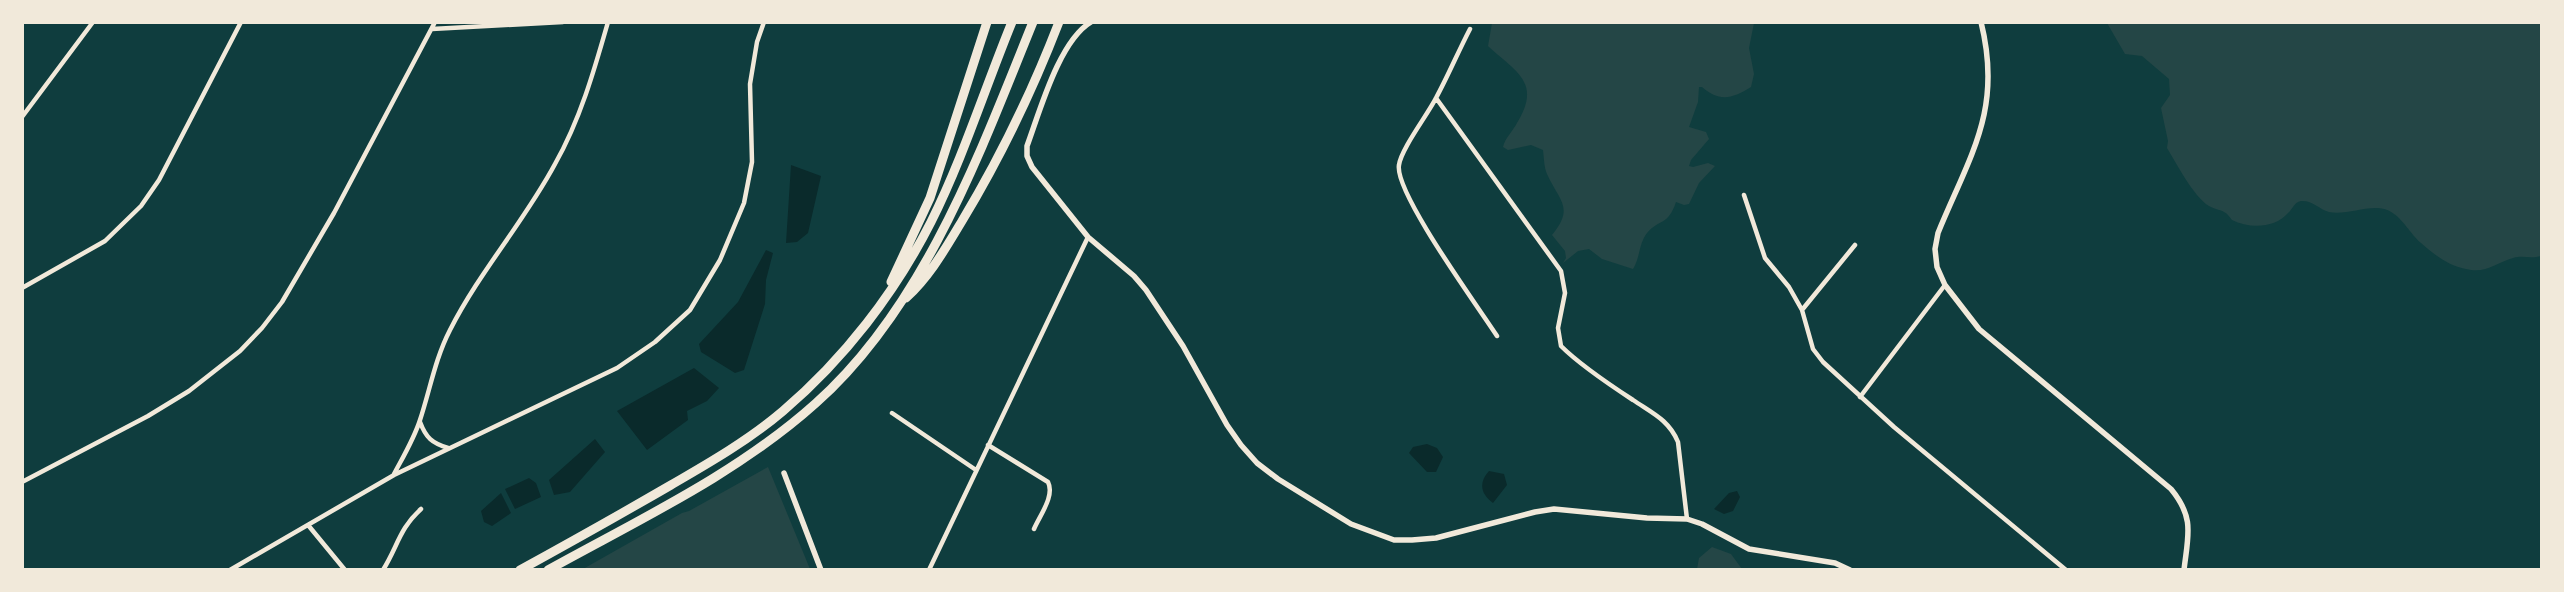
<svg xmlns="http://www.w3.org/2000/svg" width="2564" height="592" viewBox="0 0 2564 592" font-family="Ubuntu,sans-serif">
  <rect width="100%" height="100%" fill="#0f3d3e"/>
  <path fill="#244646" d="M1492 23H1754L1749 48 1754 74 1751 87C1732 99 1719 102 1702 87H1699L1698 102 1689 127 1706 132 1709 139 1691 160 1689 166 1693 167 1708 163 1715 166 1699 183 1689 204 1684 205 1676 202C1668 226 1660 218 1647 233 1639 243 1640 258 1633 269L1602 259 1589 249 1578 251 1563 263 1566 258 1565 251 1552 235C1575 207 1559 201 1547 174 1544 167 1544 158 1543 150L1531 145 1508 150 1503 147C1505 138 1513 131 1517 123 1542 82 1516 72 1488 46Z
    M2107 23H2541V256C2530 259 2523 255 2513 258 2495 263 2486 274 2466 269 2449 266 2433 254 2421 243 2407 231 2399 209 2378 208 2362 207 2345 215 2329 212 2319 209 2312 200 2301 201 2294 202 2293 209 2288 213 2275 228 2250 229 2232 220 2224 208 2220 212 2209 206 2193 196 2177 164 2167 148L2168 141 2161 108 2170 95 2169 79 2142 56 2125 54Z
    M768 467 810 569H583L682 513 689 511Z
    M1712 547 1731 554 1742 569H1697L1699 558Z"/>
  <path fill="#0a2a2b" d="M791 165 821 176 808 233 797 242 786 243Z
    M766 250 773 253 766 280 765 304 744 370 735 373 701 352 699 344 738 302Z
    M694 368 719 388 707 401 687 411 688 420 647 450 617 411Z
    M595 439 605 452 570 492 554 495 549 480Z
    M1427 444 1437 448 1443 457 1436 472H1427L1409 453 1413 447Z
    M1489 471 1504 474 1507 485 1493 503C1481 494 1478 483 1489 471Z
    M529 478 536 483 541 497 515 509 505 489Z
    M1737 491 1740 497 1733 511 1724 514 1714 509 1729 493Z
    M501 493 511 513 492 526 484 522 481 511Z"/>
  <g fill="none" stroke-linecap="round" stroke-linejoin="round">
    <path stroke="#f1e9da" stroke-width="4.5" d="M432 29 563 22
      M1470 29C1458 52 1448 76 1436 98 1428 114 1401 149 1399 165 1394 192 1479 308 1497 336
      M1436 98 1561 271 1565 293 1558 328 1561 346C1580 365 1610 385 1633 400 1652 413 1669 420 1678 442L1687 519
      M22 117 93 22
      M1744 195 1765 258 1789 287 1802 310 1813 349 1823 362 1894 427 2066 570
      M22 288 105 241 141 206 159 180 241 22
      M1802 310 1855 245
      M1860 397 1945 285
      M892 413 976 470
      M420 422C426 438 432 443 448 448
      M988 445 1048 482C1055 496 1040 515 1034 529
      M394 474C403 457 414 439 420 420 430 390 435 359 450 330 480 271 524 222 555 164 580 120 594 71 608 22
      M22 482 148 416 189 391 240 351 262 328 282 302 334 213 435 22
      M308 525 345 570
      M230 570 394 475 617 368 655 342 690 310 720 260 744 203 752 162 750 84 757 42 764 22
      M383 570C398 546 399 529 421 509
      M929 570 1088 237"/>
    <path stroke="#f1e9da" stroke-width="5.5" d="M1091 22C1059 41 1040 111 1027 146V156L1032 167 1088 237 1134 276 1146 290 1183 346 1227 425 1241 445 1257 463 1278 479 1351 524 1394 540H1412L1436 538 1535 512 1554 509 1647 518 1687 519 1702 524 1749 549 1835 563 1850 570
      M1981 22C2003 110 1970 155 1938 233L1935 249 1937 267 1945 285 1979 329 2171 489C2195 518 2188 535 2184 570
      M784 473 821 570"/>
    <path stroke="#f1e9da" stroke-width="9" d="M891 282 930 198 987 22
      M906 298C930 276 945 249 962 221 1000 158 1032 92 1059 22
      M520 570C571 542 621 514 671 485 709 463 749 440 783 411 844 359 895 293 931 222 963 158 985 88 1012 22
      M548 570C640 519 737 474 816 403 924 307 980 153 1033 22"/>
  </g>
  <rect width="2564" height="592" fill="none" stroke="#f1e9da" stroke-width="48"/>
</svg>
